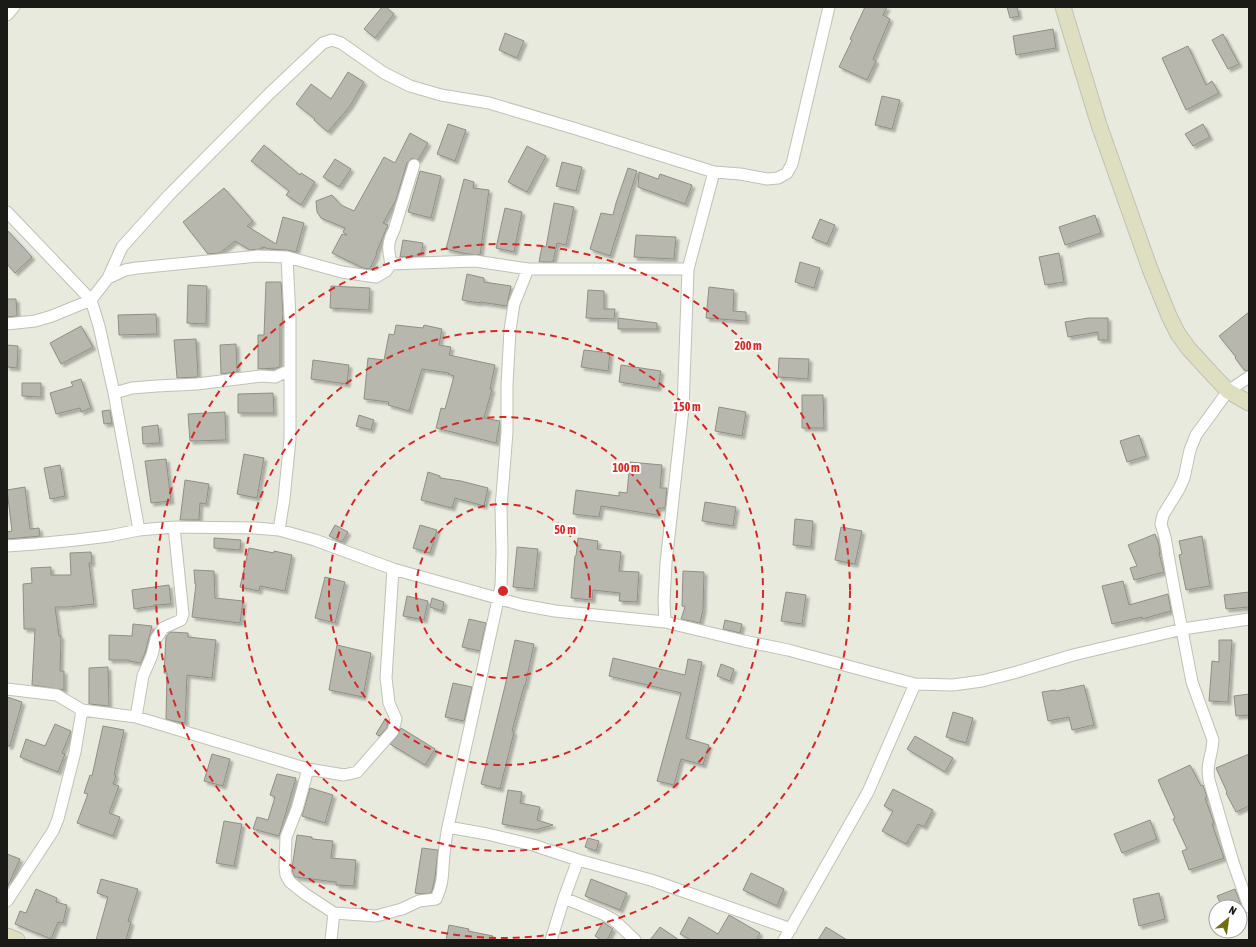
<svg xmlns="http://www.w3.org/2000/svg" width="1256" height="947" viewBox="0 0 1256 947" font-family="'Asap Condensed',sans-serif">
  <defs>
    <filter id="shadow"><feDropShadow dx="3" dy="3" stdDeviation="1" flood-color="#0004"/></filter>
  </defs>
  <rect width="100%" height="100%" fill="#e9eade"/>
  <path fill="#b7b7ad" stroke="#8f9085" filter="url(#shadow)" d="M382 7H386L394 14 375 38 364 29Z
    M865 7H887L883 15 890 19 873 59 876 61 867 80 839 67 852 40 850 39Z
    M1007 7H1017L1019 16 1010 18Z
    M1053 29 1056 48 1016 55 1013 36Z
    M505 33 524 41 517 58 499 50Z
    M1223 34 1239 64 1228 69 1212 40Z
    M1188 46 1206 85 1212 81 1219 93 1186 110 1162 58Z
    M348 72 364 82 350 106 328 132 314 120 315 119 296 104 311 84 331 99Z
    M882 96 900 100 892 129 875 125Z
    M448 124 466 130 455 161 437 154Z
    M1203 124 1210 137 1193 146 1185 134Z
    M410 133 428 143 418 160 412 158 407 163 396 200 383 223 388 225 376 253H377L370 269 363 268 332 253 342 234 347 235 343 232 345 228 321 218 317 212 316 201 332 195 341 205 354 211 384 157 395 163Z
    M264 145 300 175 301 173 315 182 301 205 286 195 289 191 251 161Z
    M527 146 546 156 527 192 508 182Z
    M335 159 351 169 339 187 323 177Z
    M562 162 582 167 576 191 556 186Z
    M628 168 637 171 610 256 590 249 601 213 613 215 616 203Z
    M420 171 441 176 431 218 408 212Z
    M639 172 658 179 660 174 692 185 685 204 638 187Z
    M464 179 474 182 473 188 489 190 480 255 467 254 446 249Z
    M224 188 253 221 247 226 276 244 283 217 304 223 296 252 287 250 270 249 262 247 261 249 250 250 235 241 220 253 208 254 183 222Z
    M554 203 574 207 566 245 557 243 553 262H539L542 246 546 247Z
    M505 208 522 212 514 252 496 248Z
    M1095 215 1101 233 1065 245 1059 227Z
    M820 219 835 225 827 244 812 238Z
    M7 230 32 257 15 273 7 264Z
    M636 235 676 237 674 259 634 257Z
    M403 240 423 243 421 256 400 257Z
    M1059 253 1064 282 1045 285 1039 257Z
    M800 262 820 268 814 288 795 282Z
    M467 274 484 278V282L511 286 507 306 480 302 479 303 462 300Z
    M266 282H281L283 313 282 324H280V367L277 368 258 369V335H264Z
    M188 285 207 286 206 324 187 323Z
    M331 286 370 288 369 310 330 308Z
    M709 287 734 290 733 311 746 312V321L706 318Z
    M588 290 604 291V309H615L614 319 586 318Z
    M7 299H16L17 316 7 317Z
    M1249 312V370L1245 371 1235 358 1236 357 1219 336Z
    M156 314 157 334 119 335 118 315Z
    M618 318 657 323V329H618Z
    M1088 318H1108V340H1098V332L1068 337 1065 322Z
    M396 325 423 328 424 325 442 329 439 345 451 347 449 355 495 365 490 389H492L484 418 500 421 496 443 436 428 441 408 445 409 454 376 448 374 449 373 422 369 409 411 388 405 389 402 364 399 368 358 384 360 389 334 394 335Z
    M81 326 93 347 61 364 50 343Z
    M196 339 198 377 177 378 174 340Z
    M236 344 237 372 221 374 220 345Z
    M7 345 18 346 17 368 7 367Z
    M584 350 610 353 608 371 581 367Z
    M779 358 809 359 808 379 778 377Z
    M313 360 349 365 347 384 311 379Z
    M621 365 661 371 658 388 619 382Z
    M81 379 91 408 81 412 80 408 56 414 50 393 73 386 71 382Z
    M22 383H41V397L22 396Z
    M273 393 274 413H238V394Z
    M802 395H823L824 428H802Z
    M719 407 746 412 742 436 715 431Z
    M110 410 112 423 104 424 102 411Z
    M225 412 226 440 190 441 188 414Z
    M359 415 374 420 371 430 356 426Z
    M158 425 160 443 143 444 142 427Z
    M1139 435 1146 456 1127 462 1120 441Z
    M244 454 264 458 257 498 237 494Z
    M166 459 171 501 151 503 145 461Z
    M630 462 662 465 660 488H667L665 508H658L657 515 601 506 599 517 573 514 576 490 619 496V492L627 493Z
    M60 465 65 496 50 499 44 468Z
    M428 472 440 476V478L461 481 488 488 484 506 455 498 452 508 421 500Z
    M185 480 209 484 206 504 200 503 199 520H180Z
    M25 487 30 529 39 528 40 536 7 539V532L12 531 7 490Z
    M705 502 736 507 733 526 702 521Z
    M795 519 813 521 811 547 793 545Z
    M335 525 348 532 342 542 329 536Z
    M420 525 437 530 430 553 413 548Z
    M841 527 862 531 855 564 835 560Z
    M1155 534 1159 545 1160 552 1159 553 1164 572 1134 580 1130 568 1137 566 1128 545Z
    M1202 536 1210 586 1186 590 1179 555 1182 554 1179 541Z
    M214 538 241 540 240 550 214 548Z
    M578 538 598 541 597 549 621 552 619 571 639 572 637 602 619 601 620 593 593 590 592 600 571 598 575 556H576Z
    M517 547 538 549 534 589 513 587Z
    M249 548 274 553V551L292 555 285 591 260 586 259 591 240 587Z
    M91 552 92 563H89L94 604 68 607H55L59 636H61L60 671H64V690L32 685 35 629H24L23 584 32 583 31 568 51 567V575H71L70 553Z
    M194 570 214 571 215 598 243 601 240 623 192 617 196 584H195Z
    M683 571 704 572 703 610 700 623 681 619 685 607 682 606Z
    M325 577 345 582 335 623 315 618Z
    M1123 581 1129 605 1168 594 1171 611 1142 619V617L1112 624 1102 586Z
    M169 585 171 604 154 605V606L134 609 132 590Z
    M786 592 806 595 802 624 781 621Z
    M1249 592V607L1226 609 1224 595Z
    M407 596 428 601 424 620 403 616Z
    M432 598 444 602 442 611 430 607Z
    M469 619 486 623 480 651 462 647Z
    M725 620 742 624 740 633 723 629Z
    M133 624 152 626 145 653 141 663 129 661V660H109V635L132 636Z
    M170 632 188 633V637L216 640 212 678 187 675 185 723 178 722 166 719 167 673H164L166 637Z
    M515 640 534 644 525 686H524L512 731 514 732 500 789 481 784 505 686Z
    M1219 640H1232L1228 702 1209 701 1212 661 1219 662Z
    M337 645 371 653 363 697 329 690Z
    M613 658 685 675 688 659 702 662 686 738 709 745 703 765 681 759 674 785 657 781 681 693 609 676Z
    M721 664 734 669 730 681 717 676Z
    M108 667 109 706 89 704V668Z
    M453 683 472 687 464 721 445 717Z
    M1084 685 1094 725 1072 730 1069 717 1048 721 1042 692 1055 690 1056 691Z
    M1249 694V715L1236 716 1234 696Z
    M7 697 22 702 10 746H7Z
    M953 712 973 718 966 743 946 737Z
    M385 719 388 721 387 728 379 736 376 734Z
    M55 724 71 731 62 753 65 754 58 772 20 757 26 739 45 746Z
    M103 726 124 730 114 775H116L113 784 119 786 109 813 120 817 113 836 77 823 88 794 84 793 90 775 92 776Z
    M401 728 435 749 425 765 390 744 398 735Z
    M915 736 953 758 945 772 907 749Z
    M212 754 230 759 223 786 204 781Z
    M1249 754V806L1236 812 1226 793 1227 792 1216 768Z
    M1190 765 1201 786 1203 785 1207 797 1205 798 1214 823 1212 824 1224 858 1189 870 1182 851 1187 849 1173 819 1175 818 1158 780Z
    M277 774 296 778 279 836 253 829 257 817 268 820 275 797 270 795Z
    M310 788 333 795 325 823 302 816Z
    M893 789 933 810 924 827 918 824 906 844 882 831 893 811 884 806Z
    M508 790 522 792 520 803 540 807 537 820 553 825 535 830 502 824Z
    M1150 820 1157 839 1122 853 1114 834Z
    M224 821 242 824 234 866 216 863Z
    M297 835 312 837V839L333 841 331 858 356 860 354 886 336 885V882L295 877 293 873 292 868Z
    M588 838 599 841 596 851 585 847Z
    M422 848 438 850 435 877 432 891 431 893 421 894 415 893Z
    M7 854 20 859 7 888Z
    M751 873 784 889 777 906 743 890Z
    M101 879 138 889 128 921 131 922 126 940H96L108 897 97 893Z
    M591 879 627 893 620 910 585 896Z
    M36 889 57 898 56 902 67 905 63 923 58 922 51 939 15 924 20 911 26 913Z
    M1235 889 1241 905 1235 907H1222L1217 896Z
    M1159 893 1165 919 1139 926 1133 899Z
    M729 915 760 933 756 940H691L680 934 689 917 718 934Z
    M603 922 613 929 607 940H601L595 936Z
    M449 925 469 929 468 931 493 936 492 940H446Z
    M660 927 679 940H650Z
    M826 927 847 940H818Z"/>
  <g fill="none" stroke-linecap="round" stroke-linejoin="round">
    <defs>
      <path id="street" d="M7 15 14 7
        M7 212 91 300 99 326 114 393 139 530
        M391 264C388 250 387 243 394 230L414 165
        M108 278 125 270 137 268 258 256 287 257 342 272 376 277 386 271 391 264 475 261 528 269H688
        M7 324 35 321 52 316 91 300 108 278 122 247 169 195 270 93 323 43 332 40 341 43 384 73 410 86 441 95 489 103 573 128 714 172 740 174 767 179 778 178 787 173 792 164 829 7
        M1249 377 1228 391 1196 435 1190 450 1184 478 1179 489 1163 515 1161 524 1165 537 1173 583 1192 682 1213 740C1212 757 1206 762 1209 780L1233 862 1249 907
        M114 393 132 388 157 386 197 384 261 376 275 377 290 370
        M279 530 284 499 290 439V319L287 257
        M7 546 35 544 76 540 109 536 139 530 174 527 255 528 279 530 315 540 393 569 522 605 555 611 665 622 744 641 788 650 915 684 953 685 982 681 1017 672 1073 655 1183 629 1249 619
        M665 622 664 601 666 563 683 409 688 269 714 172
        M7 689 57 695 82 710 136 717 308 769 344 775 357 772 393 731 396 719 389 703 386 678 393 569
        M136 717 143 676 152 655 156 639 163 628 181 620 183 614 174 527
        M308 769 297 809 286 837 285 867 286 875 290 882 305 894 334 913 376 916 402 909 419 901 436 899C444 882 442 873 444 855 445 846 446 836 448 827L501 586 502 552 501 508 507 432V385L510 330 514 304 528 269
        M448 827 487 834 533 845 578 860 651 880 791 929
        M564 898 603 914 614 920 635 940
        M7 901 53 831 58 819 75 752 82 710
        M331 940 334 913
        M551 940 564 898 578 860
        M784 940 868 792 915 684"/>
      <path id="secondary" d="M1063 7 1099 125 1150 269 1169 316 1178 334 1189 349 1211 373 1228 391 1249 403
        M7 936 17 940"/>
    </defs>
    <use href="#street" stroke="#c0c1b6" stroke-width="13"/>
    <use href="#secondary" stroke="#c0c1b6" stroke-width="17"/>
    <use href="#street" stroke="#fff" stroke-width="11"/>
    <use href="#secondary" stroke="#dedec1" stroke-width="15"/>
  </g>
  <g fill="none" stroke="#d62828" stroke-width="2" stroke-dasharray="7 5">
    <circle cx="503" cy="591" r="87"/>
    <circle cx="503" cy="591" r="174"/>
    <circle cx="503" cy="591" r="260"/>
    <circle cx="503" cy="591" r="347"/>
  </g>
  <circle cx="503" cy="591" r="6" fill="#d62828" stroke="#fff" stroke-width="2"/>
  <g font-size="12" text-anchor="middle" font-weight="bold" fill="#d62828" stroke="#fff" stroke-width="4" stroke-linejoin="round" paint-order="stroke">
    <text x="748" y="350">200 m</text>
    <text x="687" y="411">150 m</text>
    <text x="626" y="472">100 m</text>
    <text x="565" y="534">50 m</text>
  </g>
  <rect width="1256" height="947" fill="none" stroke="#1a1a16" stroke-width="16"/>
  <g transform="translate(1228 919) rotate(29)"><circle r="19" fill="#ffffff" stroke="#a3a3a2"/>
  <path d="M0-3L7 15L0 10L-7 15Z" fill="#707012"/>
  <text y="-6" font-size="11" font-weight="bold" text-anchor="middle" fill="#1a1a16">N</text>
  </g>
</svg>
